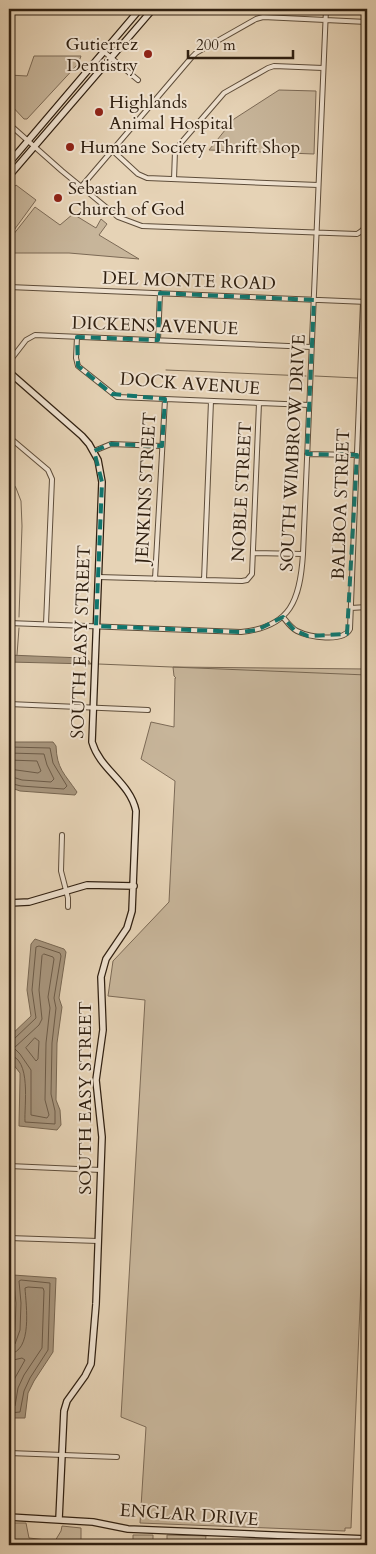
<svg xmlns="http://www.w3.org/2000/svg" width="376" height="1554" viewBox="0 0 376 1554" font-family="Cardo,serif">
  <rect width="100%" height="100%" fill="#e6d3b6"/>
  <filter id="stains"><feTurbulence type="fractalNoise" baseFrequency=".004" numOctaves="4"/><feColorMatrix values="0 0 0 0 .2 0 0 0 0 .09 0 0 0 0 .02 0 0 0 .5 -.17"/></filter>
  <radialGradient id="worn" r=".72"><stop offset=".6" stop-color="#630" stop-opacity="0"/><stop offset="1" stop-color="#630" stop-opacity=".3"/></radialGradient>
  <path fill="#c7b59a" stroke="#7c6a56" d="M34 56H81L78 64 27 119H24L9 103V75L27 76Z
    M279 90 316 91 314 154 209 150 234 119Z
    M16 185 36 200 9 237V193Z
    M35 207 60 225 73 214 96 228 101 219 107 224 99 235 139 259 69 253H9V240Z
    M173 667 367 669V1134L351 1528H345V1531L140 1523 146 1427 121 1417 145 1000 108 996 113 961 169 902 175 781 141 759 151 722 174 727 175 678H176L174 676Z
    M12 1523H26L29 1538 55 1541 61 1531 62 1526 81 1528V1545H9V1534Z
    M133 1535H153V1545H137V1542L133 1541Z
    M167 1535 206 1536 205 1545H167Z"/>
  <path fill="#a8967e" stroke="#786752" d="M9 655 82 658 87 659 91 664 9 662Z
    M9 742H53L56 746C57 769 64 773 77 792L75 795 20 791 9 787Z
    M35 939 64 949 66 952 59 998 62 1007 57 1043 56 1100 60 1110 61 1125 57 1130 19 1126 20 1078V1073L9 1059V1037L31 1016 27 990 31 944Z
    M13 1275 56 1278 53 1352 34 1381 28 1393 25 1418H9V1350L15 1330 16 1303Z"/>
  <g fill="none" stroke-linecap="round" stroke-linejoin="round">
    <path stroke="#6c5b48" stroke-width="1" d="M9 747 50 748 53 763 67 786 64 789 21 786 9 783
      M9 753 44 754 47 765 54 779 51 782 22 780 9 776
      M9 760 37 761 41 771 38 773 9 769
      M44 954 53 957 54 959 48 997 50 1008 46 1043 45 1100 49 1115 47 1118 31 1115V1070L20 1054 14 1048 39 1025 42 1019 39 990 42 956Z
      M35 1038 39 1041 38 1059 36 1061 26 1048Z
      M9 1040 14 1039 36 1018 32 990 36 947 39 946 60 953 61 956 54 998 56 1008 52 1043 51 1094 55 1111V1124L25 1122C24 1106 32 1058 9 1055
      M9 1347 15 1344 20 1330 21 1303 19 1281 21 1280 50 1283 48 1350 30 1378 24 1391 20 1412 9 1413
      M9 1354C33 1352 26 1305 25 1288L28 1287 43 1288 44 1291 42 1348 24 1375 18 1388 15 1406 9 1407
      M9 1361 22 1358 25 1360 11 1385 9 1395"/>
    <path stroke="#786752" stroke-width="1" d="M166 370 306 376
      M315 376 357 378
      M366 378H367
      M9 476 16 488 21 501 22 526 19 617
      M17 655 19 628
      M98 664 367 675"/>
    <defs>
      <path id="street" d="M103 51 138 80
        M9 124 62 171 118 217 142 226 357 234C366 229 367 225 367 215
        M112 150 138 174 147 178 318 185
        M174 179 175 151 180 144 224 93 268 68 274 66 323 68
        M81 187 191 58 196 53 256 19 263 17 367 22
        M9 287 367 302
        M77 337 76 358 78 366 117 397 309 405
        M158 340 160 293
        M9 362 26 340 35 335 311 347
        M9 437 48 470 52 479 46 624
        M94 451 111 444 162 446
        M307 454 357 455
        M253 553 303 554
        M98 577 242 581 247 580 252 574 259 403
        M155 579 165 399
        M204 580 211 401
        M351 608 367 607
        M283 617C287 622 291 628 297 631 309 637 343 643 350 629L363 302
        M9 623 241 632C291 627 300 600 303 554L326 9
        M9 704 148 710
        M62 835 61 871 68 898V907
        M9 1166 101 1170
        M9 1238 98 1241
        M9 1453 117 1457"/>
      <path id="secondary" d="M9 163 140 9
        M9 176 153 9
        M9 372 82 436 89 444 98 460 102 482 92 742C100 770 130 782 136 811L132 911 127 928 106 959 101 977 103 1030 96 1080 102 1137 96 1304 91 1364 85 1376 67 1401 64 1411 59 1519
        M9 903 29 902 87 885 134 886
        M9 1517 93 1522 128 1529 367 1539"/>
    </defs>
    <use href="#street" stroke="#5e4d3a" stroke-width="6"/>
    <use href="#secondary" stroke="#302011" stroke-width="8"/>
    <use href="#street" stroke="#efe2d0" stroke-width="4"/>
    <use href="#secondary" stroke="#efe2d0" stroke-width="5.5"/>
  </g>
  <path fill="none" stroke="#0f766e" stroke-width="4" stroke-dasharray="10 6" stroke-linejoin="round" d="M160 293 314 300 307 454 357 455 347 634 308 636 294 630 283 617 257 630 241 632 96 626 102 482 94 451 111 444 162 446 165 399 112 394 78 366 77 337 158 340Z"/>
  <g fill="#8f2418" stroke="#efe2d0" stroke-width="2">
    <circle cx="148" cy="54" r="5"/>
    <circle cx="99" cy="112" r="5"/>
    <circle cx="70" cy="147" r="5"/>
    <circle cx="58" cy="198" r="5"/>
  </g>
  <g text-anchor="middle" dominant-baseline="central" stroke-width="4" stroke-linejoin="round" paint-order="stroke">
    <g font-size="18" fill="#302011" stroke="#efe2d0" text-anchor="start">
      <text x="138" y="44" text-anchor="end">Gutierrez<tspan x="138" dy="21">Dentistry</tspan></text>
      <text x="109" y="102">Highlands<tspan x="109" dy="21">Animal Hospital</tspan></text>
      <text x="80" y="147">Humane Society Thrift Shop</text>
      <text x="68" y="188">Sebastian<tspan x="68" dy="21">Church of God</tspan></text>
    </g>
    <g font-size="18" fill="#302011" stroke="#efe2d0">
      <text transform="translate(189 281) rotate(2)">DEL MONTE ROAD</text>
      <text transform="translate(155 326) rotate(2)">DICKENS AVENUE</text>
      <text transform="translate(190 384) rotate(4)">DOCK AVENUE</text>
      <text transform="translate(293 453) rotate(-87)">SOUTH WIMBROW DRIVE</text>
      <text transform="translate(146 488) rotate(-87)">JENKINS STREET</text>
      <text transform="translate(242 492) rotate(-87)">NOBLE STREET</text>
      <text transform="translate(341 504) rotate(-88)">BALBOA STREET</text>
      <text transform="translate(81 642) rotate(-88)">SOUTH EASY STREET</text>
      <text transform="translate(85 1098) rotate(-90)">SOUTH EASY STREET</text>
      <text transform="translate(189 1515) rotate(4)">ENGLAR DRIVE</text>
    </g>
  </g>
  <rect width="376" height="1554" fill="none" stroke="#e6d3b6" stroke-width="30"/>
  <rect x="10" y="10" width="356" height="1534" fill="none" stroke="#302011" stroke-width="2.5"/>
  <rect x="15" y="15" width="346" height="1524" fill="none" stroke="#302011"/>
  <path d="M188 50v8h105v-8" fill="none" stroke="#302011" stroke-width="2.5"/>
  <text x="196" y="50" font-size="15" fill="#302011" stroke="#efe2d0" stroke-width="4" paint-order="stroke">200 m</text>
  <rect width="100%" height="100%" filter="url(#stains)"/>
  <rect width="100%" height="100%" fill="url(#worn)"/>
</svg>
